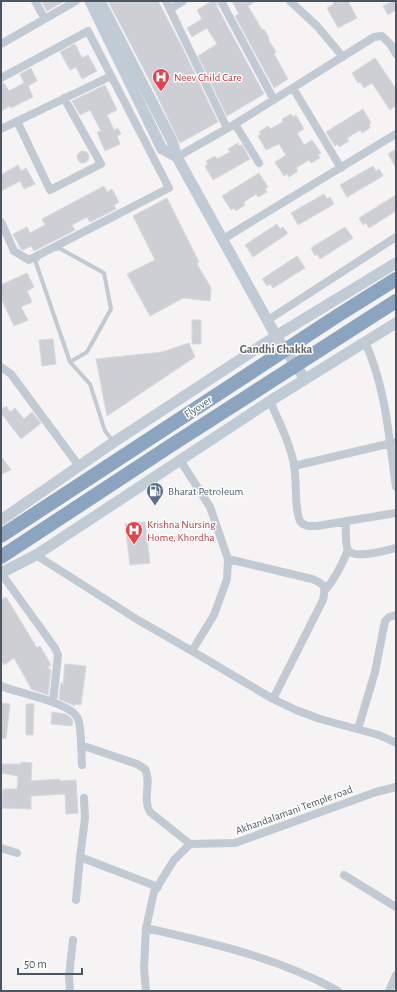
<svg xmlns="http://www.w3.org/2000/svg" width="397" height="992" viewBox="0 0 397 992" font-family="'Alegreya Sans',sans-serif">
  <rect width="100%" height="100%" fill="#f5f3f3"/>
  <path fill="#cdcfd5" stroke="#d7d9de" d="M41 1H65L47 11Z
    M108 1H158L182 47 218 122 180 143 148 77Z
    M212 1H216L217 7 264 94 227 116 198 56 217 44 207 28 192 37 187 28 202 19 197 10Z
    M232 1H256L248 6 262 30 264 29 269 38 268 39 276 52 274 54 288 79 274 88 235 16 239 14Z
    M333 1H348L357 18 338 28 327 8 334 4Z
    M393 1H396V10L388 15 383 6Z
    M75 44 82 58 88 55 97 71 82 79 76 67 70 70 60 52Z
    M375 58 396 89V105L390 110 372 83 364 88 360 82 358 83 352 73Z
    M31 68 37 81 28 86 33 97 11 108 10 106 1 111V83H4L9 91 24 83 20 74Z
    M105 85 117 110 107 115 114 130 118 128 121 134 117 136 120 144 105 151 97 132 101 131 90 110 80 115 72 101Z
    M363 109 371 123 369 125 370 128 362 133 360 130 347 138 349 141 339 147 338 144 335 146 326 132Z
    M291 114 293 117 296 115 304 129 297 133 304 145 312 140 321 153 318 155 320 158 311 163 309 160 296 168 298 171 289 177 287 174 284 176 275 162 286 155 279 144 266 150 258 136 261 134 259 132 268 126 270 129 283 122 282 119Z
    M238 143 239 146 242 145 250 159 213 180 205 166 208 164 206 161 215 156 217 159 230 152 228 149Z
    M396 149V168L388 154Z
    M77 157a6 6 0 1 1 12 0a6 6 0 1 1-12 0Z
    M18 165 21 171 26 168 35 184 24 189 20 181 1 191V175Z
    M373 166 376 171 379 169 383 176 347 197 340 185Z
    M259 173 268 187 265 189 267 192 258 197 256 194 244 202 245 205 236 211 234 208 231 210 222 196Z
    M104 186 107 192 112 189 119 202 114 205 116 209 90 222 87 217 72 225 75 230 34 251 31 246 23 250 21 249 13 234 27 227 30 233 45 225 42 219Z
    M324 194 327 199 330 197 334 204 298 225 291 213Z
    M396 195V211L369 228 366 223 363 225 359 218Z
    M167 198 199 262 197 264 211 288 210 301 183 298 150 316 127 274 155 260 133 216Z
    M277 224 280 229 283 227 287 232V234L253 257 245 245Z
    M345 227 353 238 320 259 317 254 315 256 311 248Z
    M297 256 305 268 273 288 270 284 267 286 262 279Z
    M27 273 34 287 27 291 32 302 21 307 28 320 14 326 1 298V285Z
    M192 320H201V344H192Z
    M53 339 56 364 42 366 39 340Z
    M189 343 195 357 107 416 96 359 162 352Z
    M6 406 10 412 15 408 24 419 32 412 41 423 21 439 1 413V410Z
    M1 456 11 470 1 474Z
    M145 522 150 563 130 565 125 524Z
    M6 597 37 648 40 646 51 665 47 667 51 670 48 695 31 689V688L14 658 4 665 1 660V600Z
    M65 664 86 666 81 705 75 704V706L59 699 61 682 63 685Z
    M1 703 10 704 6 739 1 738Z
    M26 704H34L33 735H26Z
    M52 712 65 714 70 717 73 721 72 726 51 724Z
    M21 762 32 763 31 781 60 779V781L76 780 78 813 66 814 65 794 31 796V809L2 808 3 789H17L18 776 1 773V764H21Z"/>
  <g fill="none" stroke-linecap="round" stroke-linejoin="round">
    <path stroke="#c1cad2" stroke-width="4" d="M56 249 59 248 104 273 111 309 87 352 70 362
      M38 259 35 260 70 362 90 384 105 431 113 441"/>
    <path stroke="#c1cad2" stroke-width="8" d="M35 1 45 19
      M166 1 227 128
      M221 1 274 100
      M290 1 317 26 343 57
      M170 9 183 1
      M1 44 76 1
      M1 78 88 31 169 188 29 260 14 251 1 222
      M293 88 341 168
      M17 121 50 190 101 164 64 98
      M235 124 259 163
      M1 129 111 76
      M177 157 235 124 374 37 382 36 391 45 396 54
      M223 239 396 134
      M268 320 396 237
      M365 342C386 388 389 438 396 487
      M1 367 11 374 79 466
      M270 401C279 422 290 443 294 465 297 479 294 509 300 521 304 527 311 526 317 526L396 513
      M180 460 210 507 228 559 227 579 214 615 192 651 273 699 296 710 320 719 379 735 396 743
      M294 466 396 442
      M346 522C346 528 345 545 348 550 355 560 386 550 396 548
      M36 555 138 620 192 651
      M228 559 312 579C325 584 326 587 323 600L273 699
      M1 573 55 648 58 655 53 702
      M325 590C336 578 342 565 348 550
      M1 686C18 693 73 703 78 719 82 728 81 753 82 765
      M358 729 375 672 385 621 389 617 396 615
      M81 745 137 764 145 769C152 782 142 799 150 812L190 844
      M84 798 85 818 80 857 158 887
      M1 848 17 853
      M344 875 396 907
      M76 900 80 857
      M146 928C212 943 279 958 338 991
      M70 991 69 976 73 940
      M146 991 144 968 146 928 154 892 174 860 190 844 235 843 376 792 396 787
      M389 991 396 975"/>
    <path stroke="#c1cbd6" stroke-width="11" d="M90 1 162 149 177 157
      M100 1 172 141 177 157 276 336 305 379
      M1 520 114 442 276 336 396 263
      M1 573 36 555 270 401 396 323"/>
    <path stroke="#8ba5c1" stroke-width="14" d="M1 536 337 316 396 279
      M1 557 170 446 396 301"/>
  </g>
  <defs>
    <symbol id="hospital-pin" viewBox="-11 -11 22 30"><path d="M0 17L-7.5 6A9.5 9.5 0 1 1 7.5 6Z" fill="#e0444e" stroke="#fff"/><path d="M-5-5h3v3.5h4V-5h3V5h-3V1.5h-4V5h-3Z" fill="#fff"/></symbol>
    <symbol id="fuel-pin" viewBox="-11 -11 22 30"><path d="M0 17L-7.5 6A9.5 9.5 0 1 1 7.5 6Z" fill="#5c6f8a" stroke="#fff"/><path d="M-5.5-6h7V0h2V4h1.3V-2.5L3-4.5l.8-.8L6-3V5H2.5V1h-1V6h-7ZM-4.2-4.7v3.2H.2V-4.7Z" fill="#fff"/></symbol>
  </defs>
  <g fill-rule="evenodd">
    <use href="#hospital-pin" x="151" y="67" width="20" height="27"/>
    <use href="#fuel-pin" x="145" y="481" width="20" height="27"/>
    <use href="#hospital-pin" x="124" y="520" width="20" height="27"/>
  </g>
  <g text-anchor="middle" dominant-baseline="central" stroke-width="3" stroke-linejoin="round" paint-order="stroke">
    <g font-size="11" fill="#be3a42" stroke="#fff" text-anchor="start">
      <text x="174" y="77">Neev Child Care</text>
      <text x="147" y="524">Krishna Nursing<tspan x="147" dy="13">Home, Khordha</tspan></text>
    </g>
    <g font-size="11" fill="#4a5661" stroke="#fff">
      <text transform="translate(198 407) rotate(-33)">Flyover</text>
      <text transform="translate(294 810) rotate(-20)">Akhandalamani Temple road</text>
    </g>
    <g font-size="11" fill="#4e5e75" stroke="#fff" text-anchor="start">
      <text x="168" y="491">Bharat Petroleum</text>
    </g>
    <g font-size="12" font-weight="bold" fill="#5f6368" stroke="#fff">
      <text x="276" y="349">Gandhi Chakka</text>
    </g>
  </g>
  <rect width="397" height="992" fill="none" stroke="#4a5661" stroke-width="4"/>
  <path d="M18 968v6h64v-6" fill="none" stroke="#4a5661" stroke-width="2"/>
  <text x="24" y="968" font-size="12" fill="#4a5661" stroke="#ffffff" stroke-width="3" paint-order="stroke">50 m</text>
</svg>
